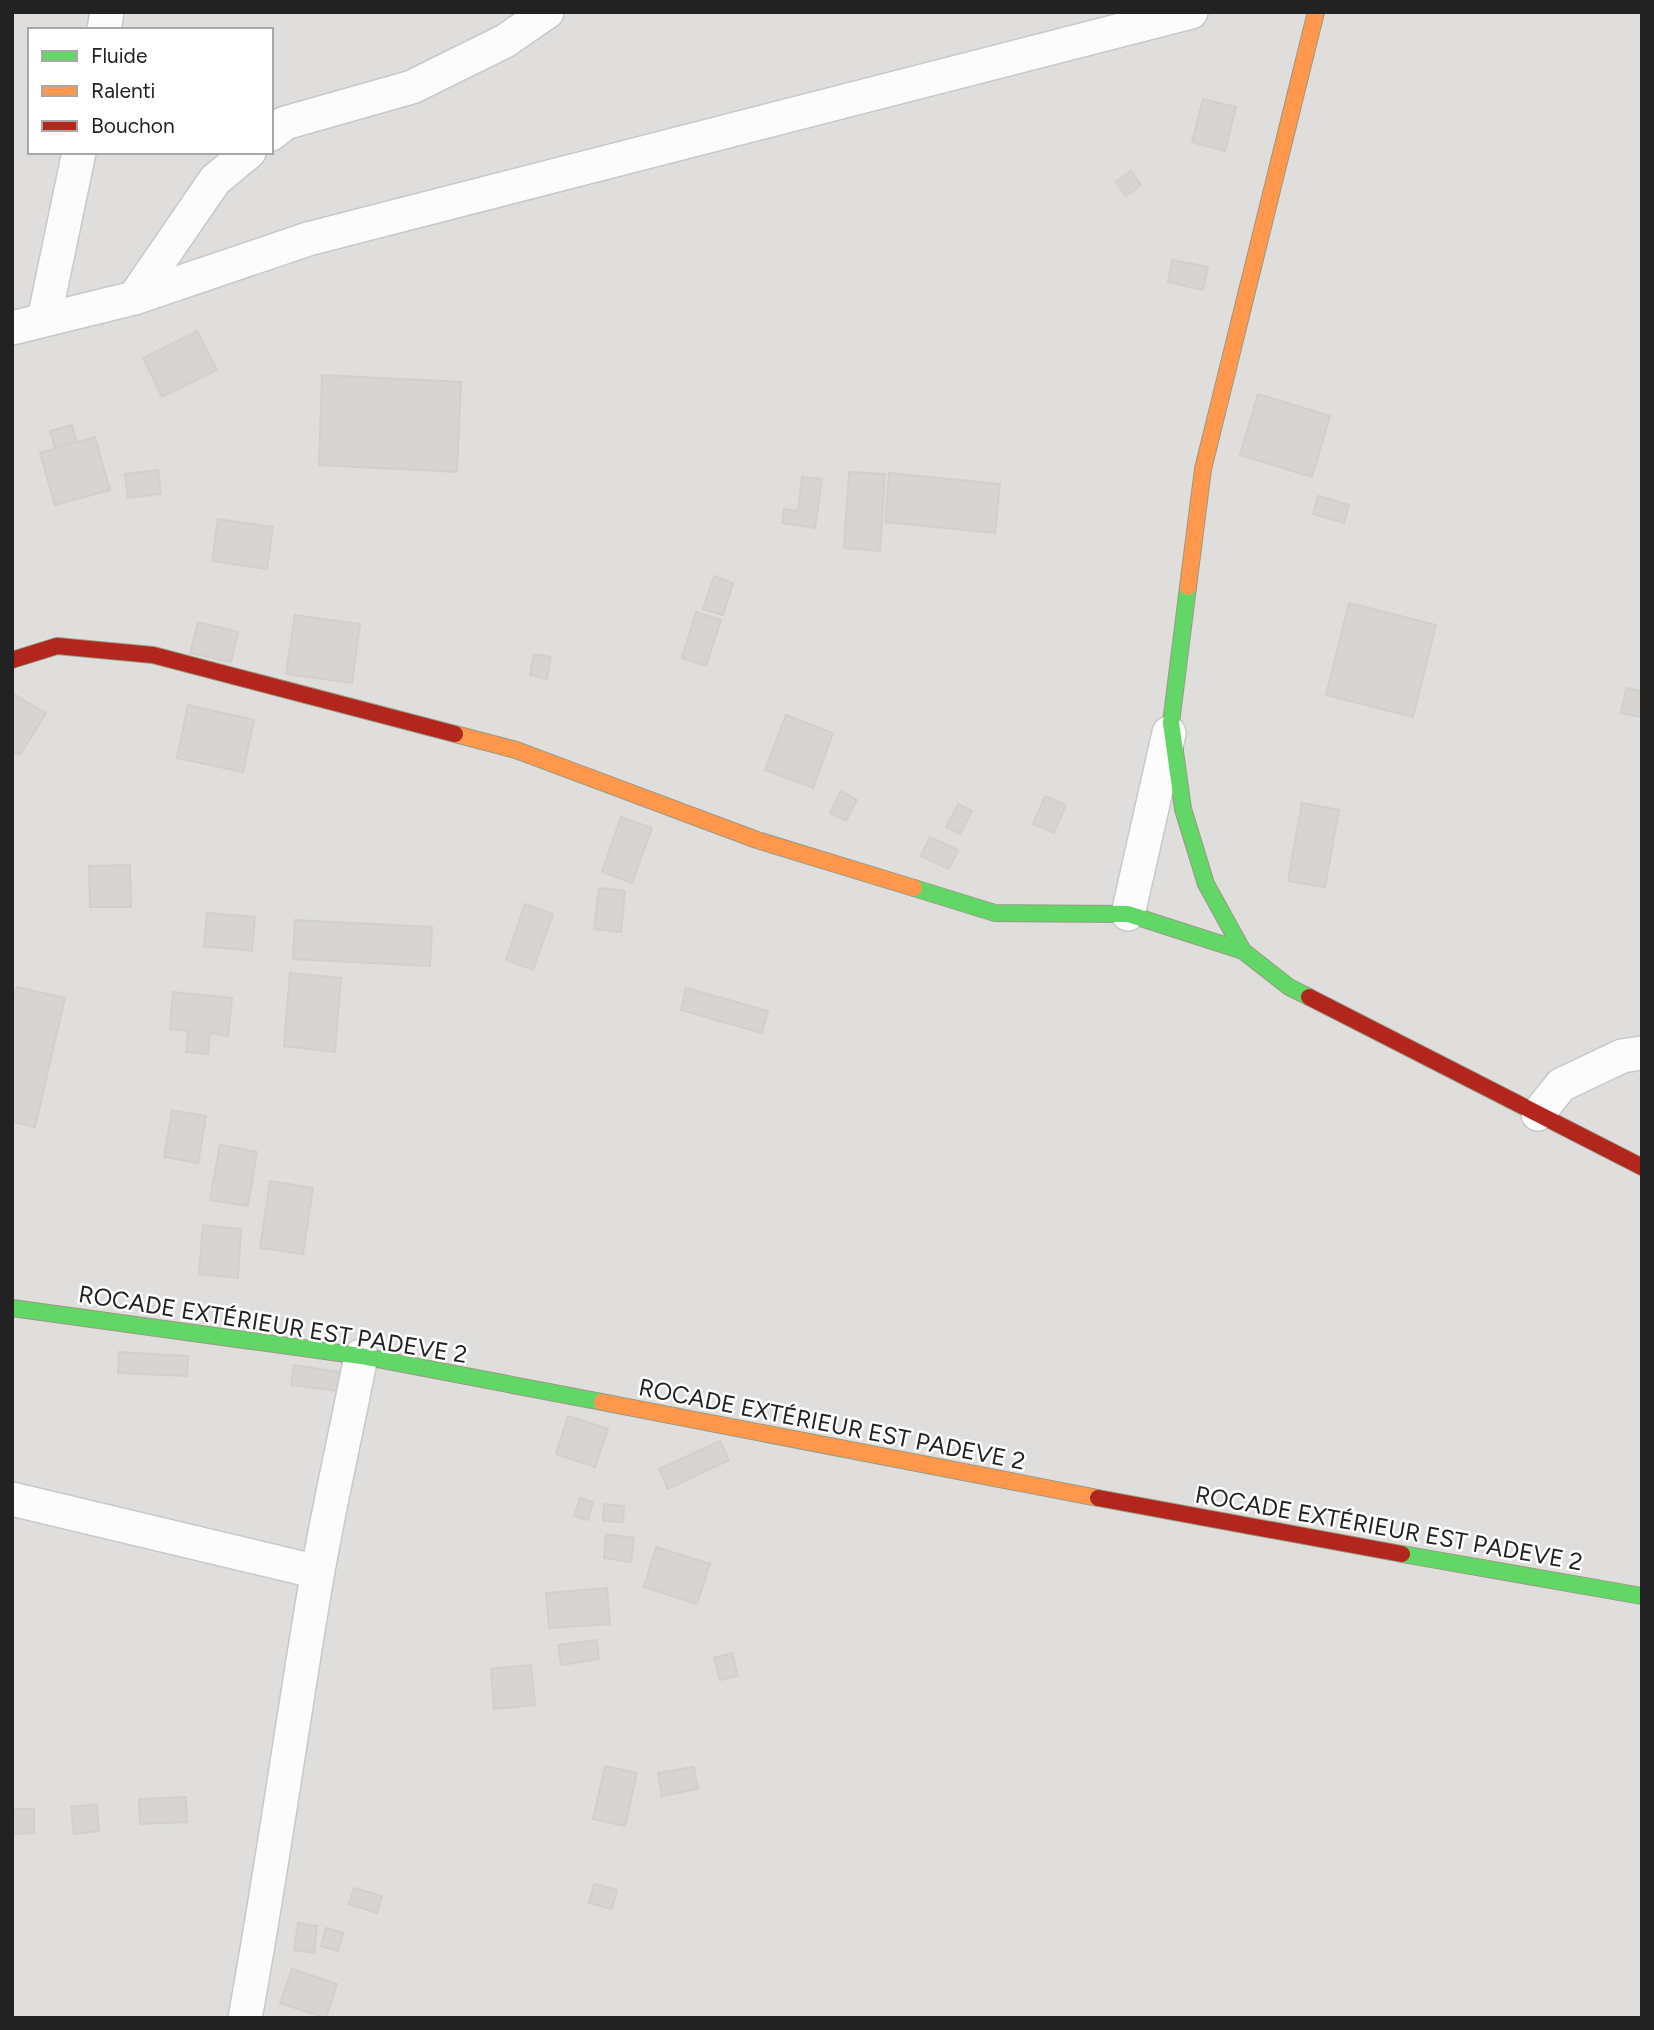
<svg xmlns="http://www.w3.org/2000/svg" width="1654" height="2030" viewBox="0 0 1654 2030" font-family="Figtree,sans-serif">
  <rect width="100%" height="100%" fill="#f0eeeb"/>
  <path fill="#dfdedc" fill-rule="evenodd" d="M12 12H1642V2018H12ZM30 30H271V152H30Z"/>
  <path fill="#d7d4d2" stroke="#d3d0cc" stroke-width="2" d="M1203 99 1236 107 1225 151 1192 142Z
    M1131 171 1141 185 1126 196 1116 182Z
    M1172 260 1208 267 1203 290 1168 282Z
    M197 331 217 370 162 397 143 358Z
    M322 375 461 382 457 472 319 465Z
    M1258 394 1330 416 1312 477 1240 455Z
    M72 425 77 442 55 448 50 431Z
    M95 437 110 490 55 505 40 453Z
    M158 470 161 494 128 498 125 474Z
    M849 472 885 474 880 551 844 548Z
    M889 473 1000 484 995 533 885 522Z
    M802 477 822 479 815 528 782 523 784 509 798 511Z
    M1318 496 1349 505 1344 523 1313 514Z
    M218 519 273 527 267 569 212 561Z
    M714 576 733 583 723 615 703 609Z
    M1349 603 1436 625 1413 717 1326 695Z
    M696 612 721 620 706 666 682 658Z
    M295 615 360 624 352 683 286 674Z
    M198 622 238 632 231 662 190 653Z
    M534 654 551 657 547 679 530 675Z
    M1626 688 1642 691V717L1621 713Z
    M12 693 46 713 20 755 12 751Z
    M188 705 254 720 243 772 177 758Z
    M786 715 833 733 813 788 765 770Z
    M841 791 857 800 846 821 830 813Z
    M1045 796 1066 805 1054 833 1033 824Z
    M1302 803 1339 810 1325 887 1288 881Z
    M958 804 972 811 960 834 946 827Z
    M621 817 652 828 632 883 602 872Z
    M930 837 958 850 949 869 921 856Z
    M130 865 131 907H90L89 866Z
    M599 888 625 891 621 932 594 929Z
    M525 904 553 914 533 970 506 960Z
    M207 913 255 917 252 951 204 946Z
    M295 920 432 927 430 966 293 959Z
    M290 973 341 978 335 1052 284 1046Z
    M17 987 65 998 35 1127 12 1122V1006Z
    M686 988 768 1011 762 1033 681 1010Z
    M173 992 232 998 228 1036 210 1033 208 1054 186 1052 188 1031 170 1029Z
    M172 1110 206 1116 198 1163 164 1157Z
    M220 1145 257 1152 248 1206 210 1200Z
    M270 1181 313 1188 303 1254 260 1248Z
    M203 1225 241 1229 238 1278 199 1274Z
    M119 1352 188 1356 187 1376 118 1373Z
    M294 1365 346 1373 343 1392 291 1385Z
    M568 1416 608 1429 595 1467 556 1454Z
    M720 1441 729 1460 668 1489 659 1469Z
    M580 1498 593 1502 588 1520 574 1516Z
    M604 1504 624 1506 623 1522 603 1521Z
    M606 1534 634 1538 631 1562 604 1558Z
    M656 1547 710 1564 697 1604 644 1587Z
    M607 1588 610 1624 549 1628 546 1593Z
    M596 1640 599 1659 561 1665 558 1645Z
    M732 1653 738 1676 720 1680 714 1658Z
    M531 1665 535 1705 494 1709 491 1669Z
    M605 1766 637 1773 625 1826 593 1819Z
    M694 1767 698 1789 662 1796 658 1773Z
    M186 1797 187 1822 140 1824 139 1799Z
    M97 1804 99 1831 74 1834 71 1807Z
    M12 1809H34V1833L12 1834Z
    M594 1884 617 1890 612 1909 589 1903Z
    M354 1888 382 1896 377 1913 349 1904Z
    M298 1923 317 1926 314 1953 294 1950Z
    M326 1928 343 1933 338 1951 321 1946Z
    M292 1969 337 1984 326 2018 280 2003Z"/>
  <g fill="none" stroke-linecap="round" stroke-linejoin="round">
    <defs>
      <path id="street" d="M104 30 107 12
        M271 134 285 123 412 87 505 41 547 12
        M134 298 215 180 249 152
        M44 320 79 152
        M12 328 134 298 308 239 1191 12
        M1128 914 1169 733
        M1538 1114 1561 1085 1622 1056 1642 1053
        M12 1499 318 1572
        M245 2018C272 1871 292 1723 317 1576 330 1502 347 1429 361 1356"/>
      <path id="fast" d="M1188 587 1171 723 1183 809 1206 884 1243 951 1289 987 1309 997
        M914 888 995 913 1128 914 1243 951
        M12 1308 361 1356 602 1402
        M1402 1554 1642 1596"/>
      <path id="slow" d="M1188 587 1203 469 1316 12
        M455 734 516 750 757 840 914 888
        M602 1402 1098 1498"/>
      <path id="jam" d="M12 660 57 646 153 655 455 734
        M1309 997 1642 1167
        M1098 1498 1402 1554"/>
    </defs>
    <use href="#street" stroke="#c9c8c7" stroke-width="36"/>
    <use href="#fast" stroke="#999a82" stroke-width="18"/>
    <use href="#slow" stroke="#999a82" stroke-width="18"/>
    <use href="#jam" stroke="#999a82" stroke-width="18"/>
    <use href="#street" stroke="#fdfcfc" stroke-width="33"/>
    <use href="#fast" stroke="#63d668" stroke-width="16"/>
    <use href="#slow" stroke="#ff974d" stroke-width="16"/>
    <use href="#jam" stroke="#b3261e" stroke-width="16"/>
  </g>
  <g text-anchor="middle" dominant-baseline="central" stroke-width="5" stroke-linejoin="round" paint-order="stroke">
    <g font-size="24" fill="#222" stroke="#fff">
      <text transform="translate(273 1324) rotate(9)">ROCADE EXTÉRIEUR EST PADEVE 2</text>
      <text transform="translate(832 1424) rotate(11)">ROCADE EXTÉRIEUR EST PADEVE 2</text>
      <text transform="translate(1389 1528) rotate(10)">ROCADE EXTÉRIEUR EST PADEVE 2</text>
    </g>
  </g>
  <rect width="1654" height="2030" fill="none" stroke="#222222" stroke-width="28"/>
  <rect x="28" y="28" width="245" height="126" fill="#ffffff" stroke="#a7a7a7" stroke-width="2"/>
  <rect x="42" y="51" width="35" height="10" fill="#63d668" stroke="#a7a7a7" stroke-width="2"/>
  <text x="91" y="63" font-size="21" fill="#222222">Fluide</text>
  <rect x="42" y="86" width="35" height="10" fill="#ff974d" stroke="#a7a7a7" stroke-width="2"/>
  <text x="91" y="98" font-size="21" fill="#222222">Ralenti</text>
  <rect x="42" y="121" width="35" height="10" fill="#b3261e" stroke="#a7a7a7" stroke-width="2"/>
  <text x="91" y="133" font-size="21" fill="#222222">Bouchon</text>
</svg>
